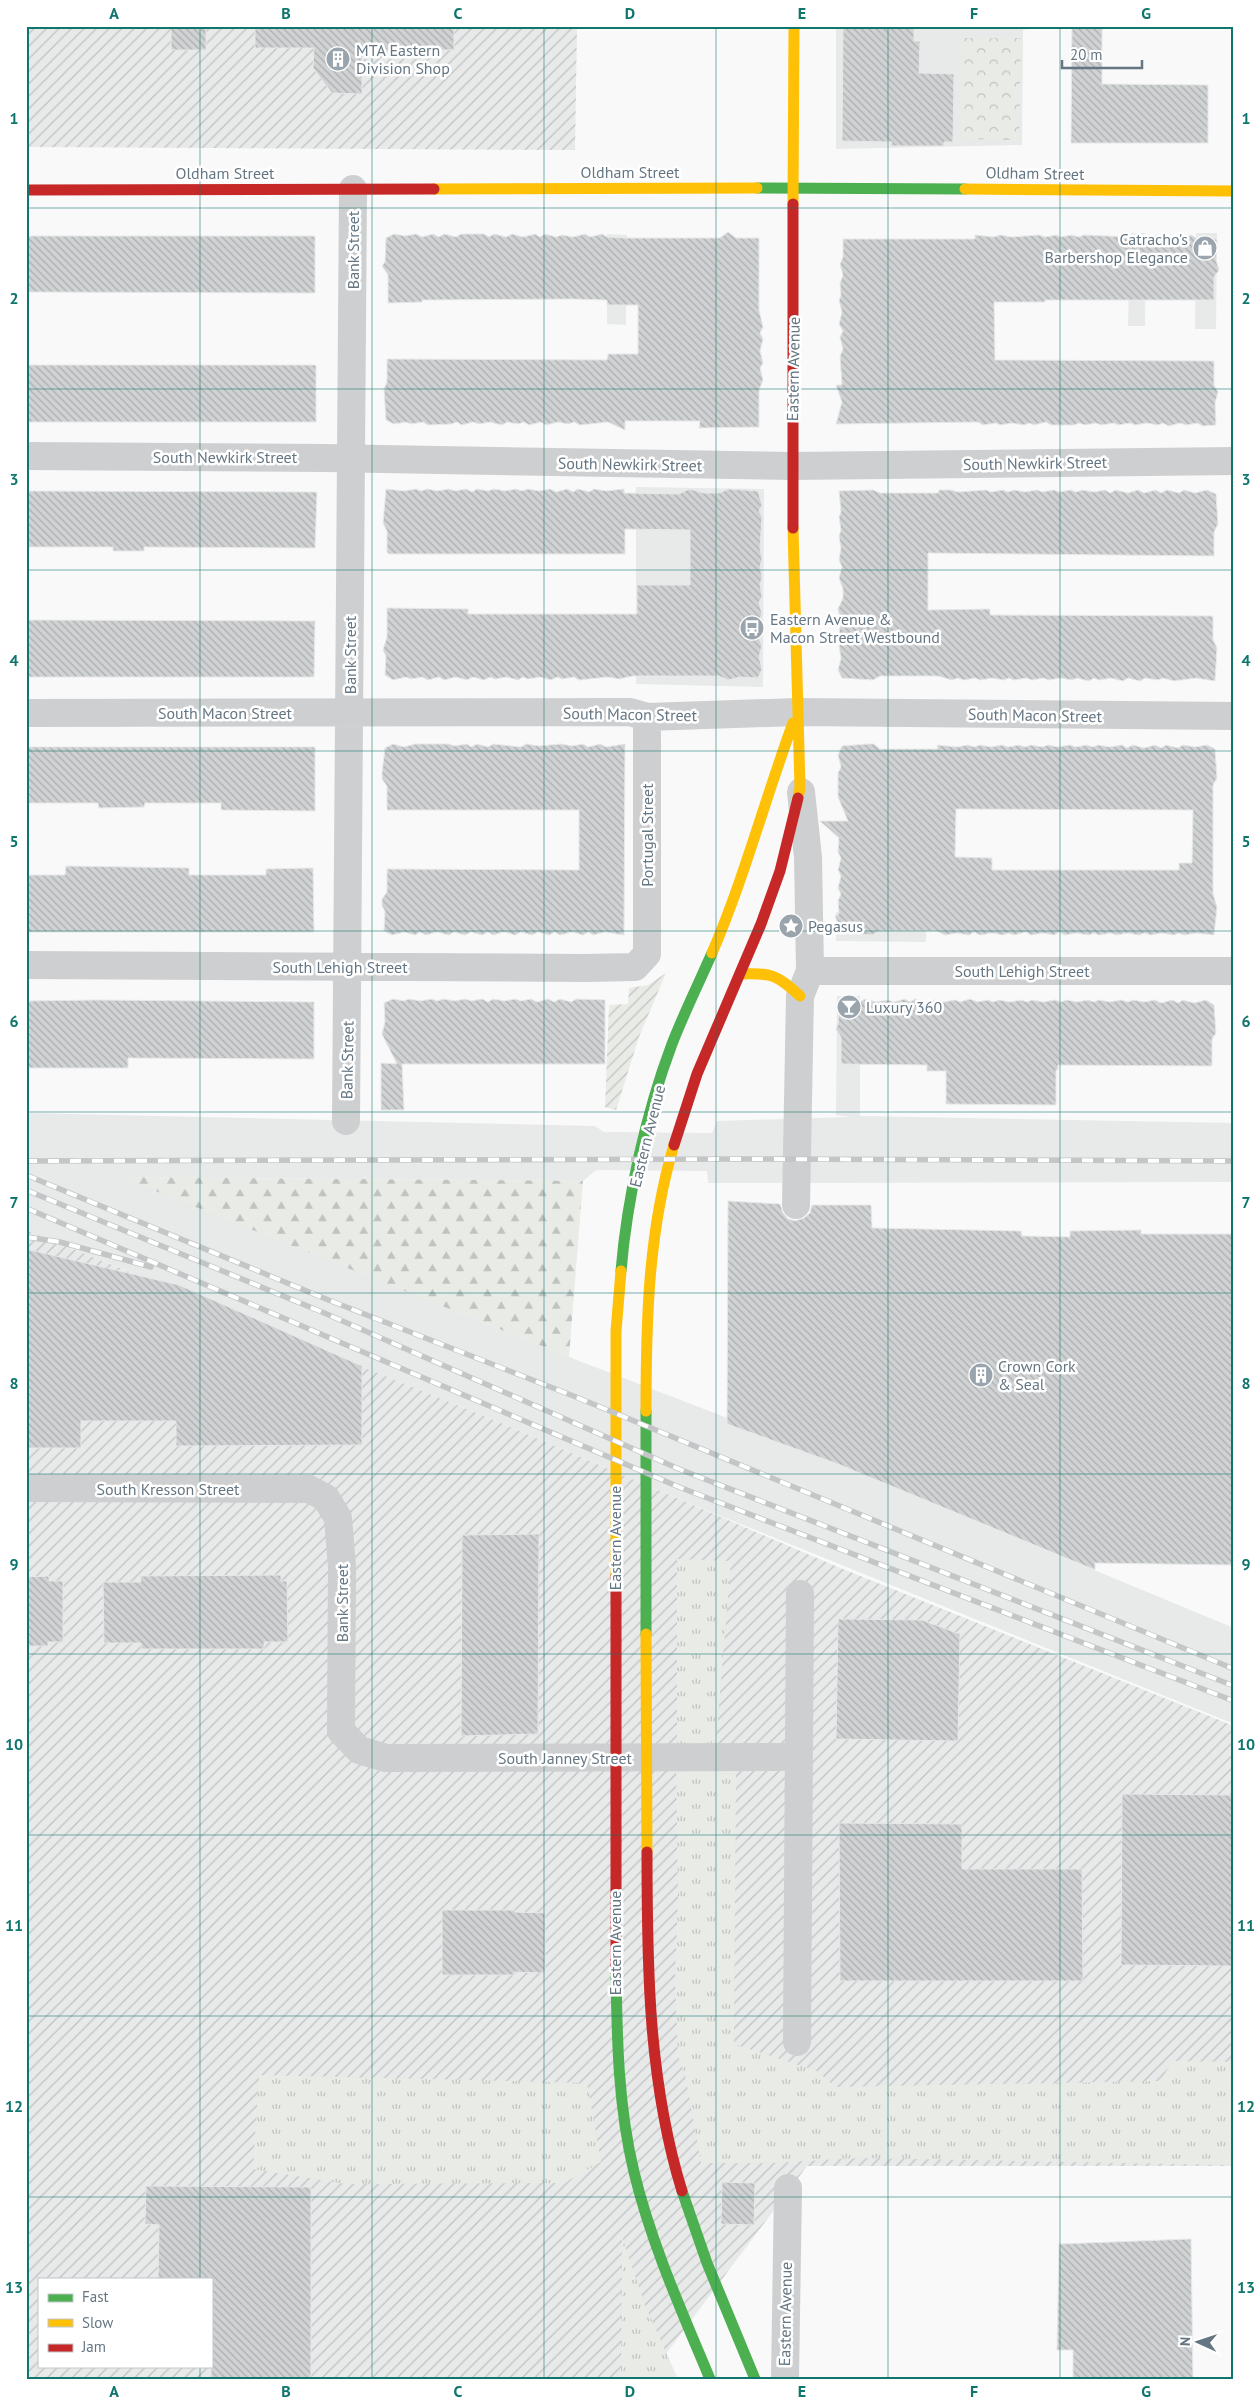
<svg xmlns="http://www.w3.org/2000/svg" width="1260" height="2405" viewBox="0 0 1260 2405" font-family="'PT Sans',sans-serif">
  <defs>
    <pattern id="industrial-furrows" width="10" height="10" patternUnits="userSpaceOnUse" patternTransform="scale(1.25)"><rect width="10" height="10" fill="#e8e9e9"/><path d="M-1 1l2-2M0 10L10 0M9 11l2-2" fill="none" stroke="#c0c1c2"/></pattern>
    <pattern id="grass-tufts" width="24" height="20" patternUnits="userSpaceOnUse" patternTransform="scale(1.25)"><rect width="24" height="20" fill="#e8ebe6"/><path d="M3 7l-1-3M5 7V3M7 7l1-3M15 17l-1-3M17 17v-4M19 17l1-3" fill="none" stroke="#c0c3c0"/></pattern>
    <pattern id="forest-firs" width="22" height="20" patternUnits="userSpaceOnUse" patternTransform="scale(1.25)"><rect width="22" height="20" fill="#e8ebe6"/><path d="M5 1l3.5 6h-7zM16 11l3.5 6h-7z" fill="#c0c3c0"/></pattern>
    <pattern id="park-crowns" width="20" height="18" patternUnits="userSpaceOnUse" patternTransform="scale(1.25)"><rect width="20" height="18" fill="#e8ebe6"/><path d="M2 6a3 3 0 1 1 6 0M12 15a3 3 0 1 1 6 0" fill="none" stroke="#c0c3c0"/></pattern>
    <pattern id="garden-furrows" width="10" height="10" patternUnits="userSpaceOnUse" patternTransform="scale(1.25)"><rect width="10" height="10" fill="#e8ebe6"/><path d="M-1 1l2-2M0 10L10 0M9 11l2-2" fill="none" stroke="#c0c3c0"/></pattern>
    <pattern id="building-back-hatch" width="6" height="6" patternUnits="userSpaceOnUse" patternTransform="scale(1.25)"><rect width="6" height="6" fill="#d0d2d3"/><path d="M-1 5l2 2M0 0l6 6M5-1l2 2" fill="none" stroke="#acafb1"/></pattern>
  </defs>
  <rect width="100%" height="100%" fill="#f9f9f9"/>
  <path fill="#e8e9e9" d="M836 26H1028V29L1023 30 1022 145 836 149Z
    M1130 233H1146L1145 326H1128Z
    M1196 233H1217L1216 329H1195Z
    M607 234 627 235 626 325 607 324Z
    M636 487 764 489 763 687 636 684Z
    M836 912 926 913V942L836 941Z
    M837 996H860V1116L1234 1123V1182L708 1183 707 1171 596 1170 583 1181 123 1177 569 1357 717 1414 1234 1628V1724L691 1504 501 1423 26 1230V1113L595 1126 604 1132 712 1133 717 1121 850 1117 836 1115Z"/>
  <path fill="url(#industrial-furrows)" fill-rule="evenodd" d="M26 26H577L575 150 26 147Z
    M26 1230 501 1423 838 1567 1234 1726V2166H807L647 2379H26ZM39 2279H211V2366H39Z"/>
  <path fill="url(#grass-tufts)" d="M677 1559 731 1561 716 1742 677 1748Z
    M676 1768H736L734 2044 817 2071 835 2087 1160 2081 1173 2061 1234 2062V2165L857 2158 772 2163H701L685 2074 678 2056 675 1980 678 1896Z
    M259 2075 587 2083 601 2162 564 2183 346 2184 253 2169Z
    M622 2237 645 2305 678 2379H621Z"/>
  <path fill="url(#forest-firs)" d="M121 1177 583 1181 569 1357Z"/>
  <path fill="url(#park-crowns)" d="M961 38H1021L1019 140 961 139Z"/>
  <path fill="url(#garden-furrows)" d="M666 973 639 1037 616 1110 605 1107 609 1005 628 1004 629 988 648 985Z"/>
  <path fill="url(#building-back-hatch)" stroke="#e8e8e8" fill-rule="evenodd" d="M171 26H206V50H171Z
    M255 26H454V50H362V94L332 93 313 68 314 48H255Z
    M843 26H914V41H920L919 73 954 74 953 142H944V146H891L892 142 842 141Z
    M1072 26H1102V84L1208 85V143H1071Z
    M728 232 736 238H759V310L763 327 760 333 763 339 760 351 763 363 760 368 763 380 759 390V427L699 428 700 421H625V430L608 422 580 425 574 422 569 424 558 422 546 425 541 422 529 425 524 422 518 424 507 422 502 425 490 422 479 424 473 422 462 425 457 422 451 424 428 425 423 422 411 424 406 422 394 424 386 420 384 389 387 382V359L607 360 608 354H638V305H607V300L573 299 422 300V302L388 303V275L382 266 385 262 386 238 394 234 405 236 416 234 422 237 433 234 439 237 444 234 456 237 461 234H484L489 237 494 234 506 237 512 234 523 237 535 234 540 237 545 234 556 237 562 235 573 237 585 234 590 237 602 234 607 237 626 238H720Z
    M975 235 994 237 1000 235 1011 237 1039 235 1045 237 1056 235 1061 237 1072 235 1079 237 1084 235 1130 237 1140 235 1146 237 1157 235 1163 238 1169 235 1180 237 1191 235 1196 238 1208 235 1217 240 1216 260 1219 270 1214 277V300H1045V302H994L995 360 1214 361V385L1218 392 1215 403 1216 425 1203 426 1197 423 1186 425 1180 423 1169 426 1163 423 1158 425 1147 423 1135 425 1130 423 1118 425 1114 423 1101 425 1096 423 1085 425 1079 423 1074 425H1051L1046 422 1034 425 1029 423 1024 425 1012 423 1000 425 996 423 983 425 978 422 836 424 842 402 836 385H842L840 356 843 349 840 337 843 331 839 324 842 312 839 300 841 296 840 283 843 275 840 264 843 257V239H975Z
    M26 236H315V293L26 292Z
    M26 365H316V422H26Z
    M386 489 404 491 416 489 421 491 427 489 438 491 449 489 455 491 466 489 472 492 477 489 488 491 494 489 505 491 516 489 522 491 528 489 539 491 550 489 556 492 567 489 573 492 578 489 589 492 594 489 606 491 624 489V493L679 494 689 489 704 493H720L728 489 758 491 762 505 759 511 762 517 760 548 762 560 760 566 762 578 760 584 762 597 759 602 762 614 758 624V637L762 645 759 657 762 669 758 678 740 677 728 680 719 676H633L619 679 608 677 579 680 574 677 562 679 557 677 551 680 540 677 528 679 523 677 518 680 507 677 495 679 490 677 484 680 473 677 467 680 456 677 444 680 439 677 428 680 422 677 411 679 406 677 393 680 385 675 386 656 383 650 387 637V608L468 609V614H637V585H690V530L625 529V554H389L387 552V531L383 523Z
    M873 490 880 493H938L939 490H951L958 492 986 490 991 492 1003 490 1008 492 1014 490 1025 492 1037 490 1042 492 1054 490 1059 492 1071 490 1076 492 1082 490 1094 492 1105 490 1110 493 1116 490 1128 493 1138 490 1144 493 1156 490 1161 493 1167 490 1179 493 1184 490 1195 493 1207 490 1216 494 1218 524 1214 532V556L928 553V610L990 609V615L1213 616V640L1217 648 1215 681 1196 678 1174 681 1163 678 1158 680 1145 678 1140 681 1128 678 1123 681 1111 678 1099 680 1094 678 1089 681 1077 678 1072 680 1061 678 1048 680 1044 678 1032 680 1027 678 1014 680 1009 678 1004 680 992 678 980 680 975 678 964 680 958 678 952 680 938 676H880L873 680 842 678 838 670 841 658 839 646 841 639 839 633 841 621 838 609 843 598V589L839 578 842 567 839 560 841 548 839 536 841 530 839 517 841 512 839 491Z
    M26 491 317 492 315 548 144 547V551H113V547H26Z
    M26 620 315 621 314 677H26Z
    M393 744 404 747 415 744H449L454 746 467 744 471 747 477 744 488 747 493 744 521 747 526 744 539 746 561 744 572 746 583 744 588 747 600 744 606 747 625 744 624 935 605 932 593 935 588 932 583 935 572 932 560 935 555 932 549 935 538 932 532 935 521 932 515 935 504 932 493 935 488 932 482 935 471 932 465 935 454 932 449 935 437 932 426 935 420 932 415 935 404 932 392 935 384 931 385 911 382 906V899L387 892V869L579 870V810H387V786L382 779V773L385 748Z
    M867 744H874L880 749H938L937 745 957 747 968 745 974 747 980 745 991 747 1002 745 1008 747 1019 745 1025 747 1031 745 1042 747 1048 745 1058 747 1070 745 1076 747 1087 745 1093 747 1098 745 1110 747 1122 745 1127 748 1133 745 1144 748 1155 745 1161 748 1166 745 1178 748 1183 745 1195 747 1207 745 1215 749 1217 778 1213 785V894L1217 907 1214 935 1196 933 1184 935 1179 933 1174 935 1162 933 1150 935 1145 933 1139 935 1128 933 1116 935 1111 933 1099 935 1094 933 1089 935 1076 933 1065 935 1059 932 1054 935 1043 933 1031 935 1026 932 1014 935 1008 933 1003 935 992 933 980 935 974 932 969 935 957 933 945 935 937 931H879L872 935 842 933 835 916 839 914 838 901 841 894 838 888 841 876 838 870 841 858 838 852 839 838 820 821H848L838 797V773L841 767 838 755 842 746ZM956 809 1193 810 1192 863H1179V870H992V858L955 857Z
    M26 747H315V811L221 810V803H145L144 807 99 808 98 803H26Z
    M66 866 189 868V875H266V869L313 868 314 932H26V875H65Z
    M393 999 404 1001 409 999 420 1001 432 999 437 1001 443 999 455 1001 465 999 471 1001 482 999 488 1002 493 999 504 1001 515 999 521 1001 531 999 537 1002 548 999 554 1002 560 999 571 1002 576 999 605 1000V1064H402L404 1110H381V1063L397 1064 382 1034 385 1022 384 1003Z
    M865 999 876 1002 888 1000 894 1002 905 999 910 1002 915 999 927 1002 932 1000 944 1002 955 1000 960 1002 970 999 977 1002 988 1000 993 1002 999 1000 1010 1002 1021 1000 1027 1002 1032 1000 1043 1002 1055 1000 1061 1002 1067 1000 1077 1002 1088 1000 1094 1002 1099 1000 1110 1002 1121 1000 1128 1002 1133 1000 1144 1002 1155 1000 1161 1003 1172 1000 1178 1003 1183 1000 1194 1003 1206 1000 1214 1005 1216 1033 1212 1039V1066L1058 1065V1070H1056V1105L946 1104V1071H927V1065L841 1064V1037L836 1029 838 1024 839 1003 848 1000 860 1002Z
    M97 1000 314 1002V1059L128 1058V1068H26V1001Z
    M728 1201 780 1204 783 1213 788 1219 795 1221 804 1218 810 1213 812 1205H871L872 1228 1021 1231 1022 1236 1070 1237V1231L1141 1230V1234H1234V1565L1095 1563V1570L838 1464 727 1424Z
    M26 1249 179 1285 362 1366V1445L176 1446V1421H81V1448H26Z
    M539 1534 538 1734 461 1736 462 1535Z
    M281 1575V1581H287L288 1642H264V1649H141V1643H104L103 1582H141L140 1576Z
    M49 1576V1581H63V1642H48V1646H26V1577Z
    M838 1619 922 1620 960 1634 958 1741 836 1739Z
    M1122 1794 1233 1795 1232 1966 1121 1965Z
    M839 1823 962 1824V1869H1082L1083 1981H840Z
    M442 1910H515V1912L545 1913V1973L514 1972V1975H442Z
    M722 2182 755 2183 754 2225 721 2224Z
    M146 2186 311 2187V2379H211V2279H158L159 2225 145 2224Z
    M1191 2239 1193 2379H1073V2350H1057L1059 2244Z"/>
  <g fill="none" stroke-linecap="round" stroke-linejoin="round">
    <path stroke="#cecfd0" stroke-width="28" d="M26 456 325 458 792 466 1234 461
      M26 713 630 712 647 717 797 712 1234 716
      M26 965 586 968 635 967 647 954V717
      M810 971H1234
      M346 1121 353 189
      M796 1205 800 996 810 971 808 857 801 792
      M26 1488 309 1489 326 1498 338 1518 342 1567 341 1731 359 1750 386 1758 799 1757
      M797 2042 800 1594
      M785 2379 788 2188"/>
    <path stroke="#4caf50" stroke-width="11" d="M757 188 965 189
      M621 1271C627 1198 646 1113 672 1044 684 1013 699 983 712 953
      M646 1411V1634
      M616 1972C617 2039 618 2106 634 2172 651 2243 682 2312 710 2379
      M682 2191 707 2263 755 2379"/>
    <path stroke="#ffc107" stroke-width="11" d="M434 189 757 188
      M965 189 1234 191
      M793 204 794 26
      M793 528 800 788 798 798
      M712 953C744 879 765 799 793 723
      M740 974C772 973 776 974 800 996
      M646 1411C646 1322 648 1231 674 1145
      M616 1576V1331L621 1271
      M646 1634 647 1852"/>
    <path stroke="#c62828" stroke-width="11" d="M26 190 434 189
      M793 204V528
      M674 1145 697 1074 761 924 780 871 798 798
      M616 1576V1972
      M647 1852C647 1966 648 2081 682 2191"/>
    <defs>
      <path id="rail" d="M26 1161 754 1159 1234 1161
        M26 1175 326 1299 576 1397 1234 1669
        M26 1190 322 1312 679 1469 1234 1686
        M26 1208 679 1487 1234 1701
        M26 1237 60 1242 151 1267"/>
    </defs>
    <use href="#rail" stroke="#c3c5c6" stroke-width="5.5"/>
    <use href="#rail" stroke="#fff" stroke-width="4" stroke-dasharray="11" stroke-linecap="butt"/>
  </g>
  <path fill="none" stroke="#0f766e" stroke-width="1" stroke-opacity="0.55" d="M200 26V2279M372 26V2379M544 26V2379M716 26V2379M888 26V2379M1060 26V2379M26 208H1234M26 389H1234M26 570H1234M26 751H1234M26 931H1234M26 1112H1234M26 1293H1234M26 1474H1234M26 1654H1234M26 1835H1234M26 2016H1234M26 2197H1234M200 2366V2379"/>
  <defs>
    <symbol id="building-disc" viewBox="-11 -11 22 22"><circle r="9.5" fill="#99a4ac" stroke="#fff"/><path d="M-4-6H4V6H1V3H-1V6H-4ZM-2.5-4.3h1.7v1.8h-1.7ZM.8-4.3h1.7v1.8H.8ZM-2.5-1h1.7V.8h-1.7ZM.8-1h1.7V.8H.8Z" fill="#fff"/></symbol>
    <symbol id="shop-disc" viewBox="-11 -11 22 22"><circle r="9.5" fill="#99a4ac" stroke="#fff"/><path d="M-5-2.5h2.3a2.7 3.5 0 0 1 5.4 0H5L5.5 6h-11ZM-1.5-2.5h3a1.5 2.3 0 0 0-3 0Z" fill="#fff"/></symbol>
    <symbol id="bus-disc" viewBox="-11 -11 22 22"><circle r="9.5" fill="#99a4ac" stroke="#fff"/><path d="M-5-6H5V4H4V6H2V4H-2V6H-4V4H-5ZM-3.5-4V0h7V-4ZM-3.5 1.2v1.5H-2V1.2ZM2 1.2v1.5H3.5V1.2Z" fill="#fff"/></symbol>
    <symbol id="sight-disc" viewBox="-11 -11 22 22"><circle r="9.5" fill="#99a4ac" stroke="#fff"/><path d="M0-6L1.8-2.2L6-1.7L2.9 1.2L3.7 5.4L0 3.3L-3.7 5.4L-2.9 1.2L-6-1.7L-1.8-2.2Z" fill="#fff"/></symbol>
    <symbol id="bar-disc" viewBox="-11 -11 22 22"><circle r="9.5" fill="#99a4ac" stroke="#fff"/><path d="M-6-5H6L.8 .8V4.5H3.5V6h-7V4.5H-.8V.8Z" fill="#fff"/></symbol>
  </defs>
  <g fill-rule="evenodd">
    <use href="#building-disc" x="324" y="45" width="28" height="28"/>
    <use href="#shop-disc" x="1191" y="234" width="28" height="28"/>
    <use href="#bus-disc" x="738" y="614" width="28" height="28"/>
    <use href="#sight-disc" x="777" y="912" width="28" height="28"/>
    <use href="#bar-disc" x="835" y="993" width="28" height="28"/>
    <use href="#building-disc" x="967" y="1361" width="28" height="28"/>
  </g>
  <g text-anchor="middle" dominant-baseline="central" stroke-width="5" stroke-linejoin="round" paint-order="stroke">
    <g font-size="16" fill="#657683" stroke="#fff" text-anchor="start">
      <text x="356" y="50">MTA Eastern<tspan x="356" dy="18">Division Shop</tspan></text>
      <text x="1188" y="239" text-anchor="end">Catracho's<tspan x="1188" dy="18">Barbershop Elegance</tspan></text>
      <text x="770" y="619">Eastern Avenue &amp;<tspan x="770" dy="18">Macon Street Westbound</tspan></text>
      <text x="808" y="926">Pegasus</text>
      <text x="866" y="1007">Luxury 360</text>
      <text x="998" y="1366">Crown Cork<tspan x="998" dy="18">&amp; Seal</tspan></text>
    </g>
    <g font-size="16" fill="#657683" stroke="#fff">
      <text x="630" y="172">Oldham Street</text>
      <text x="225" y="173">Oldham Street</text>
      <text transform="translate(1035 173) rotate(1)">Oldham Street</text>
      <text transform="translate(353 250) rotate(-90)">Bank Street</text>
      <text transform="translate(793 369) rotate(-89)">Eastern Avenue</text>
      <text x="225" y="457">South Newkirk Street</text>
      <text transform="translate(1035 463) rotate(-1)">South Newkirk Street</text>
      <text transform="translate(630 464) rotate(1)">South Newkirk Street</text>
      <text transform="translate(350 655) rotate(-90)">Bank Street</text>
      <text x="225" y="713">South Macon Street</text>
      <text transform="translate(630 714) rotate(1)">South Macon Street</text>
      <text transform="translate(1035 715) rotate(1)">South Macon Street</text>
      <text transform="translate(647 835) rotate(-90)">Portugal Street</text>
      <text x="340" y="967">South Lehigh Street</text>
      <text x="1022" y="971">South Lehigh Street</text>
      <text transform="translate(347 1060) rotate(-89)">Bank Street</text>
      <text transform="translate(647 1136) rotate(-76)">Eastern Avenue</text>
      <text x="168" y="1489">South Kresson Street</text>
      <text transform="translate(615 1538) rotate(-90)">Eastern Avenue</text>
      <text transform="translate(342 1603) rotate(-90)">Bank Street</text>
      <text x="565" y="1758">South Janney Street</text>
      <text transform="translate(615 1943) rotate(-90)">Eastern Avenue</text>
      <text transform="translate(785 2314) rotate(-89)">Eastern Avenue</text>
    </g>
  </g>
  <rect width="1260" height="2405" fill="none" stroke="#ffffff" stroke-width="55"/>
  <rect x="38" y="2278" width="175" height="90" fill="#ffffff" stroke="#c1c8cd"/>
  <rect x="48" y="2294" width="25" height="8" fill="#4caf50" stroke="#c1c8cd"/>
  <text x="82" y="2302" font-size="15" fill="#657683">Fast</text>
  <rect x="48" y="2319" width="25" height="8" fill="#ffc107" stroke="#c1c8cd"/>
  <text x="82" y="2328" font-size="15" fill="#657683">Slow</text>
  <rect x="48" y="2344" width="25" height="8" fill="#c62828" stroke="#c1c8cd"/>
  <text x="82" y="2352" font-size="15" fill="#657683">Jam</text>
  <g transform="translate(1198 2342) rotate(273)" stroke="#ffffff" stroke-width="4" paint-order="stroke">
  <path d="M0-4L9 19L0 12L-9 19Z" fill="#657683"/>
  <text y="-8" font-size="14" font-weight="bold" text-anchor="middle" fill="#657683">N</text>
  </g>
  <path d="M1062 60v8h80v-8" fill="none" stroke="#657683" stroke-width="2.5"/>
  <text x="1070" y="60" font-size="15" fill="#657683" stroke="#ffffff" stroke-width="4" paint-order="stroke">20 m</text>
  <rect x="28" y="28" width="1204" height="2350" fill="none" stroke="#0f766e" stroke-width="2"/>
  <g font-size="16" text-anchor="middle" font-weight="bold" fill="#0f766e">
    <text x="114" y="19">A</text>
    <text x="286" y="19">B</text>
    <text x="458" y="19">C</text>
    <text x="630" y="19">D</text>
    <text x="802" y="19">E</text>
    <text x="974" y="19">F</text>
    <text x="1146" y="19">G</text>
    <text x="14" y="124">1</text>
    <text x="1246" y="124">1</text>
    <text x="14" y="304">2</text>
    <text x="1246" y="304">2</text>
    <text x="14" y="485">3</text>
    <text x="1246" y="485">3</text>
    <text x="14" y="666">4</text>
    <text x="1246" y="666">4</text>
    <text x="14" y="847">5</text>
    <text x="1246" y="847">5</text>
    <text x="14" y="1027">6</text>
    <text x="1246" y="1027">6</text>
    <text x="14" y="1208">7</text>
    <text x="1246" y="1208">7</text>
    <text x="14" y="1389">8</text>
    <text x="1246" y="1389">8</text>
    <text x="14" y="1570">9</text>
    <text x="1246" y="1570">9</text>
    <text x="14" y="1750">10</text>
    <text x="1246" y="1750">10</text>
    <text x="14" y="1931">11</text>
    <text x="1246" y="1931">11</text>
    <text x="14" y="2112">12</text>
    <text x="1246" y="2112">12</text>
    <text x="14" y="2293">13</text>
    <text x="1246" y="2293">13</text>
    <text x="114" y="2397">A</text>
    <text x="286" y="2397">B</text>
    <text x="458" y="2397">C</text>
    <text x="630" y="2397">D</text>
    <text x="802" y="2397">E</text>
    <text x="974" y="2397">F</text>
    <text x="1146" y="2397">G</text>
  </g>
</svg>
